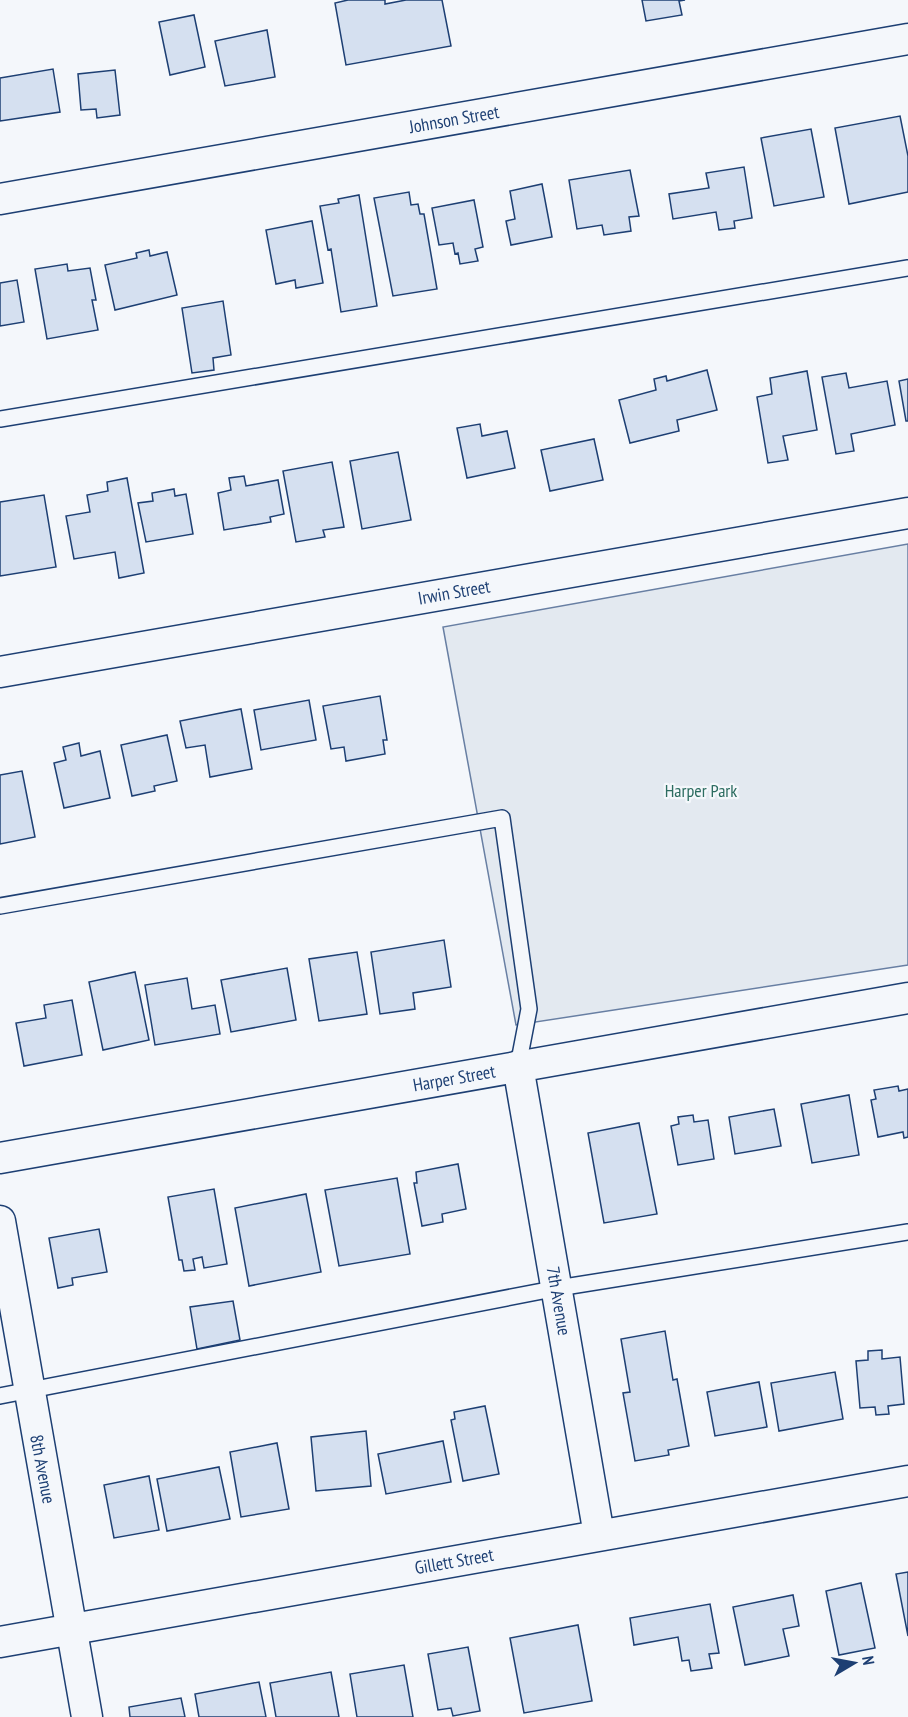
<svg xmlns="http://www.w3.org/2000/svg" width="908" height="1717" viewBox="0 0 908 1717" font-family="'PT Sans Narrow',sans-serif">
  <rect width="100%" height="100%" fill="#f4f7fb"/>
  <path fill="#e3e9f0" stroke="#687fa3" stroke-width="1.5" d="M908 544V965L516 1025 443 627Z"/>
  <path fill="#d5e0f0" stroke="#1d3f73" stroke-width="1.5" d="M348 0H385V4L406 0H442L451 46 346 65 335 3Z
    M642 0H685L679 1 682 15 646 21Z
    M194 15 205 67 170 75 159 22Z
    M267 30 275 77 225 86 215 41Z
    M53 69 60 112 0 121V78Z
    M115 70 120 115 97 118 96 109 81 110 78 74Z
    M900 116 908 156V192L849 204 835 128Z
    M811 129 824 197 774 206 761 138Z
    M744 167 752 218 734 221 735 228 719 230 716 212 673 219 669 194 709 188 706 173Z
    M630 170 639 216 629 217 631 231 604 235 602 225 577 229 569 180Z
    M542 184 552 237 511 245 506 221 515 219 510 191Z
    M409 192 411 205 418 204 420 214H424L437 289 393 296 374 198Z
    M359 195 377 306 341 312 331 249 328 250 320 206 339 203 338 199Z
    M474 200 483 247 475 249 478 261 460 264 458 253 455 254 453 243 439 245 432 208Z
    M312 221 323 283 296 288 295 280 276 284 266 230Z
    M149 250 150 256 167 252 177 295 115 310 105 265 137 258 136 253Z
    M67 264 68 271 90 268 96 300H92L98 330 47 339 35 269Z
    M17 280 24 322 0 326V283Z
    M223 301 231 355 213 358 214 370 192 373 182 308Z
    M707 370 717 410 677 420 679 431 630 443 619 400 656 390 654 379 666 376 667 381Z
    M807 371 817 430 783 436 788 460 768 463 757 397 772 394 770 378Z
    M846 373 849 388 887 381 895 425 851 434 854 451 836 454 822 377Z
    M908 379V421H906L899 381Z
    M480 424 482 436 507 431 515 468 467 478 457 428Z
    M594 439 603 480 550 491 541 450Z
    M398 452 411 520 362 529 350 461Z
    M332 462 344 527 323 530 325 537 296 542 283 471Z
    M244 476 246 486 278 480 284 514 270 517 271 522 224 530 218 493 231 490 229 478Z
    M127 478 144 573 119 578 115 552 74 559 66 516 90 512 87 495 108 491 107 482Z
    M174 489 175 496 186 494 193 534 146 542 138 503 153 501 152 493Z
    M44 495 56 567 0 576V502Z
    M380 696 387 740H383L385 754 346 761 344 747 331 749 323 706Z
    M309 700 316 740 261 750 254 710Z
    M241 709 252 769 210 777 205 745 186 748 180 721Z
    M167 735 177 781 154 786 155 791 132 796 121 745Z
    M79 743 81 756 100 751 110 798 64 808 54 763 66 760 63 747Z
    M22 771 35 837 0 844V775Z
    M444 940 451 987 413 993 415 1009 380 1014 371 952Z
    M357 952 367 1014 319 1021 309 959Z
    M287 968 296 1020 231 1032 221 980Z
    M135 972 149 1040 103 1050 89 982Z
    M187 978 192 1009 215 1005 220 1034 155 1045 145 985Z
    M72 1000 82 1055 24 1066 16 1023 46 1018 44 1005Z
    M898 1086 899 1091 908 1089V1137L904 1138 903 1132 878 1137 871 1100 876 1099 874 1090Z
    M849 1095 859 1155 812 1163 801 1104Z
    M774 1109 781 1146 735 1154 729 1117Z
    M693 1115 694 1122 708 1120 714 1159 678 1165 671 1126 679 1124 678 1117Z
    M639 1123 657 1214 604 1223 588 1133Z
    M458 1164 466 1209 442 1214 443 1222 422 1226 414 1183H417L416 1172Z
    M397 1178 410 1254 339 1266 325 1190Z
    M214 1189 227 1264 204 1268 202 1257 193 1259 195 1270 184 1271 182 1260H179L168 1197Z
    M306 1194 321 1272 249 1286 235 1208Z
    M99 1229 107 1272 72 1278 73 1285 58 1288 49 1238Z
    M233 1301 240 1340 197 1349 190 1307Z
    M665 1331 673 1380 677 1379 689 1446 668 1450 669 1455 635 1461 623 1393 630 1392 621 1339Z
    M882 1350V1359L900 1357 904 1404 888 1406 889 1414 876 1415 875 1407 860 1408 856 1361 868 1360V1351Z
    M835 1372 843 1419 779 1431 771 1383Z
    M759 1382 767 1427 715 1436 707 1392Z
    M485 1406 499 1474 463 1481 451 1420 455 1419 454 1412Z
    M366 1431 371 1486 316 1491 311 1437Z
    M443 1441 451 1482 386 1494 378 1454Z
    M277 1443 289 1509 241 1517 230 1452Z
    M219 1467 230 1519 167 1531 157 1479Z
    M149 1476 159 1530 114 1538 104 1485Z
    M908 1572V1636L896 1574Z
    M861 1583 875 1648 839 1655 826 1591Z
    M793 1595 799 1626 783 1629 789 1656 745 1665 733 1607Z
    M710 1604 719 1653 709 1654 712 1668 691 1671 689 1660 682 1661 678 1637 634 1645 630 1618Z
    M578 1625 592 1701 524 1713 510 1638Z
    M468 1647 480 1711 453 1716 451 1708 438 1710 428 1654Z
    M404 1665 413 1717H357L350 1674Z
    M331 1672 339 1717H276L270 1683Z
    M259 1682 266 1717H199L195 1694Z
    M181 1698 185 1717H130L129 1707Z"/>
  <g fill="none" stroke-linecap="round" stroke-linejoin="round">
    <defs>
      <path id="lane" d="M0 419 908 268
        M0 906 502 818 529 1009 518 1066
        M0 1396 558 1288 908 1232"/>
      <path id="street" d="M0 199 908 39
        M0 672 908 513
        M518 1066 599 1535
        M0 1158 908 998
        M0 1221 87 1717
        M0 1642 908 1481"/>
    </defs>
    <use href="#lane" stroke="#1d3f73" stroke-width="18"/>
    <use href="#street" stroke="#1d3f73" stroke-width="33"/>
    <use href="#lane" stroke="#f4f7fb" stroke-width="15"/>
    <use href="#street" stroke="#f4f7fb" stroke-width="30"/>
  </g>
  <g text-anchor="middle" dominant-baseline="central" stroke-width="4.5" stroke-linejoin="round" paint-order="stroke">
    <g font-size="18" fill="#1d3f73" stroke="#f4f7fb">
      <text transform="translate(454 119) rotate(-10)">Johnson Street</text>
      <text transform="translate(454 592) rotate(-10)">Irwin Street</text>
      <text transform="translate(454 1078) rotate(-10)">Harper Street</text>
      <text transform="translate(559 1301) rotate(80)">7th Avenue</text>
      <text transform="translate(43 1469) rotate(79)">8th Avenue</text>
      <text transform="translate(454 1561) rotate(-10)">Gillett Street</text>
    </g>
    <g font-size="18" fill="#2c6c60" stroke="#f4f7fb">
      <text x="701" y="790">Harper Park</text>
    </g>
  </g>
  <g transform="translate(854 1663) rotate(80)" stroke="#f4f7fb" stroke-width="4.5" paint-order="stroke">
  <path d="M0-4.5L10 22L0 15L-10 22Z" fill="#1d3f73"/>
  <text y="-9" font-size="16" font-weight="bold" text-anchor="middle" fill="#1d3f73">N</text>
  </g>
</svg>
